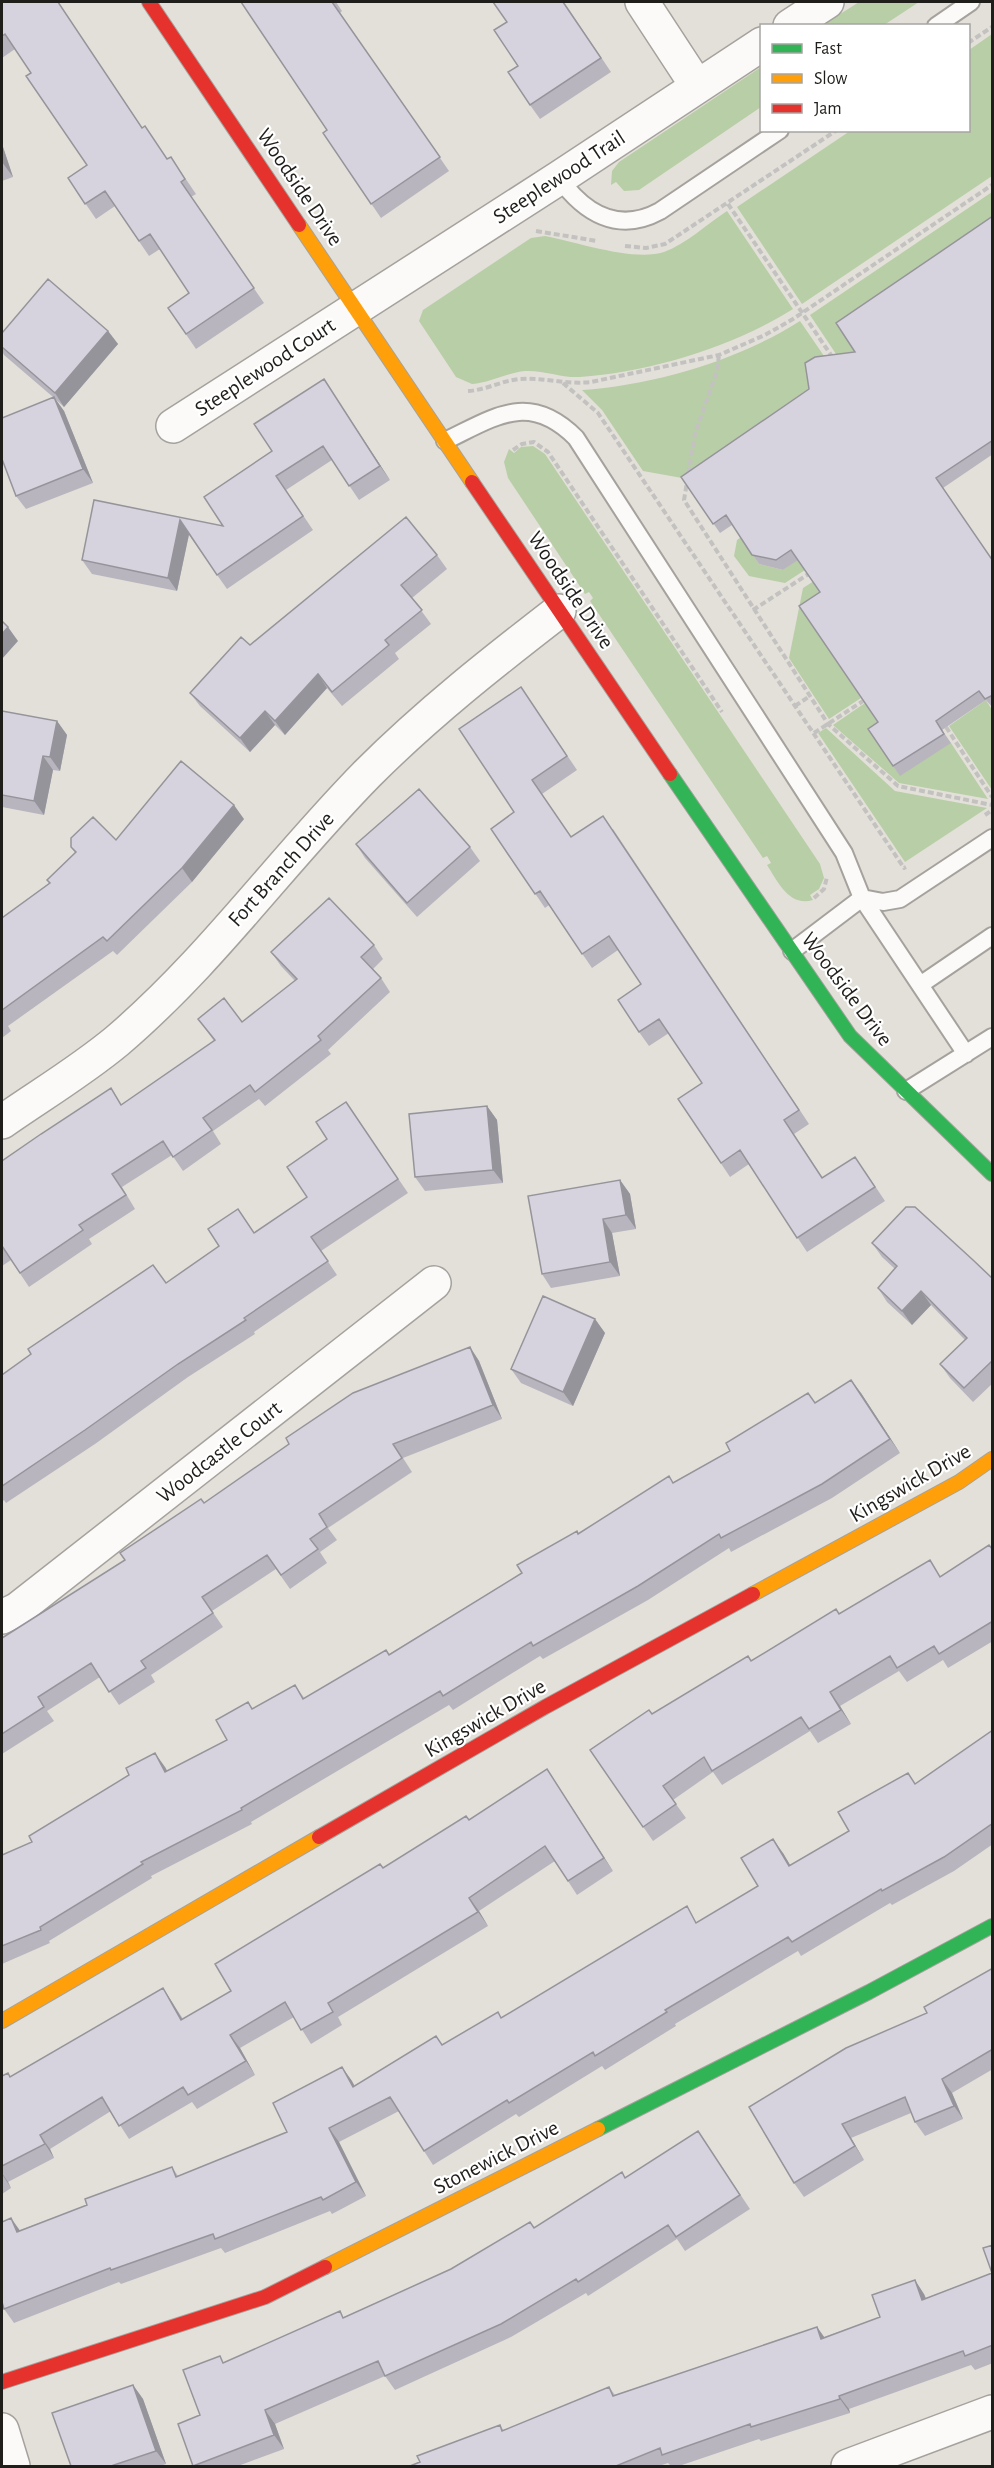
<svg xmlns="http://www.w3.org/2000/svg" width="994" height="2468" viewBox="0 0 994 2468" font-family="'Alegreya Sans',sans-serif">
  <rect width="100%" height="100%" fill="#e3e0d9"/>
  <path fill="#b8cea6" d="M859 2H919L884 25H823Z
    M992 34V176L802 304 737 207 850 131 968 130 969 50Z
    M761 67V107L639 190 624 191 616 182 611 185 612 171 619 162Z
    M992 192V231L858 356 844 366 810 315Z
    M727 211 793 309C733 347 650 372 580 377 561 378 544 370 525 371 506 373 490 383 472 384L456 377 419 321 423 310 531 238 545 236C577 242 634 262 664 252 686 244 707 224 727 211Z
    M800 321 835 372 682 478 643 471 602 410 582 390C654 385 739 360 800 321Z
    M533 446 545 454 820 864 824 878 819 889 810 895 813 900C789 907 778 882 767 865L771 863 767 856 763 858 590 601 593 598 589 592 585 594 508 478 504 462 509 449 514 453 521 447Z
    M741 537 759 564 783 570 814 548 822 559 785 583 749 576 734 556 737 540Z
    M817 579 826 601 806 616 861 698 829 719 789 658 803 588Z
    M986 700 992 710V790L949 726Z
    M865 703 884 731 951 743 988 799 899 783 833 725Z
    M826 728 895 791 987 808 905 862 818 733Z"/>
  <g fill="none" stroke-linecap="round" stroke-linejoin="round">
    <defs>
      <path id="lane" d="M936 26 971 2
        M559 178C584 213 618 234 660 211L780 130
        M445 441C495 417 529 391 576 438L844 853 862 898 966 1054
        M862 898 883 902 900 899 992 838
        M792 951 862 898
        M920 985 992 936
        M906 1091 992 1037"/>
      <path id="street" d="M642 2 697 86
        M790 26 827 2
        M173 426 559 178 762 44
        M2 1122C39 1096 81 1071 117 1041 211 961 282 860 368 773 428 713 493 662 559 611
        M2 1617 18 1609 434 1283
        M2 2430 13 2466
        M848 2466 992 2412"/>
      <path id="fast" d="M670 774 850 1036 992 1174
        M598 2129 869 1992 992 1926"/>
      <path id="slow" d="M299 225 472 482
        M753 1594 959 1482 992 1459
        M2 2021 319 1837
        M325 2267 598 2129"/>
      <path id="jam" d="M149 2 299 225
        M472 482 670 774
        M319 1837 545 1707 753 1594
        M2 2382 265 2297 325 2267"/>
    </defs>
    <use href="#lane" stroke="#a5a29d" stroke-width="20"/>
    <use href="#street" stroke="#a5a29d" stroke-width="36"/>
    <use href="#fast" stroke="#a5a29d" stroke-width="16"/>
    <use href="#slow" stroke="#a5a29d" stroke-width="16"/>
    <use href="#jam" stroke="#a5a29d" stroke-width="16"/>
    <path stroke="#c3c2c0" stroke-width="4" stroke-dasharray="6 3" stroke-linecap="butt" d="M968 43 992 27
      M728 204 833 358
      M536 231 597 241
      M625 246 646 248 665 244 837 130
      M719 355 717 371 695 434 684 500 828 724 898 786 992 805
      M563 383 598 413 904 868 906 867
      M468 391C486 390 501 381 519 379 543 377 566 385 591 382L719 355 765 335 793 319 992 185
      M513 450 522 444 534 442 548 452 722 712
      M753 610 810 573
      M795 706 810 696
      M946 727 992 797
      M814 733 863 701
      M985 815 992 810
      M814 898 824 889 827 877"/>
    <use href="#lane" stroke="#fbfaf9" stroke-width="16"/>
    <use href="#street" stroke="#fbfaf9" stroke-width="33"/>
    <use href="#fast" stroke="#30b455" stroke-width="14"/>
    <use href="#slow" stroke="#ff9f0a" stroke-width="14"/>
    <use href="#jam" stroke="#e5322d" stroke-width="14"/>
  </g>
  <path fill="#b9b5bf" d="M2 2H58L142 128 167 159 181 172 196 194 191 197 264 303 196 349 168 308 189 293 160 249 149 256 115 206 96 219 68 178 87 165 31 73 15 49 2 58Z
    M241 2H336L342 11 340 13 449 171 381 218 323 133 327 130Z
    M564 2 611 72 540 119 530 105 518 66 507 22Z
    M2 144 13 177 2 181Z
    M993 216V454L943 488 993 561V708L986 700 942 730 951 743 900 776 868 729 878 722 820 592 798 560 783 570 759 564 732 525 720 533 681 477 809 389 855 352Z
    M108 331 118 344 64 407 55 399 64 411 93 483 26 509 16 496 53 397 4 355 2 351V333Z
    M333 393 390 480 359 500 332 460 286 490 313 530 227 589 189 535 177 591 92 574 82 560 223 526 272 451Z
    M437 555 447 569 412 598 431 624 395 653 399 659 342 706 327 688 285 735 275 725 250 752 200 706 190 693 250 645Z
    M521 687 577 770 542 794 571 837 613 829 809 1124 794 1134 823 1178 865 1171 885 1201 807 1252 749 1164 730 1177 678 1099 702 1083 669 1033 649 1046 639 1032 641 984 618 950 592 968 549 905 545 908 491 829 514 812Z
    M2 711 57 721 67 735 60 771 53 770 44 815 2 807Z
    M244 819 192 882 117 955 113 951 8 1026 11 1031 2 1038V918L49 883 47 880 75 853 71 847Z
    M356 844 470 847 480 861 417 917 365 858Z
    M374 945 383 959 373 969 381 978 390 992 328 1050 331 1054 265 1106 259 1099 213 1131 221 1144 183 1171 172 1155 122 1187 135 1209 89 1239 92 1244 29 1287 11 1260 2 1266V1161L122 1104 214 1041 198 1019 242 1022 295 981 281 966 271 952Z
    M346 1102 408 1193 321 1251 337 1275 254 1332 255 1334 188 1377 95 1444 6 1503 4 1500 2 1502V1375L254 1233 307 1197 327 1139Z
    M487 1106 497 1120 503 1183 425 1191 415 1177Z
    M620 1180 630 1194 636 1229 612 1233 620 1276 551 1288 542 1274Z
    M872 1243 993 1279V1383L973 1402 950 1378 940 1364 965 1340 931 1305 912 1325 887 1302 878 1288 895 1269 882 1257Z
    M595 1319 605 1333 573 1406 521 1383 511 1369Z
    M470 1347 479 1361 502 1419 403 1458 412 1472 328 1528 337 1540 320 1552 327 1563 290 1589 276 1569 212 1611 223 1627 151 1675 155 1682 119 1705 100 1677 47 1711 54 1721 2 1754V1638L125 1560 204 1503Z
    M808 1393 815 1403 861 1393 900 1453 832 1498 731 1552 729 1548 648 1600 543 1659 540 1656 453 1710 449 1705 251 1822 252 1824 151 1876 152 1878 49 1941 50 1943 2 1964V1855L32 1842 165 1767 167 1771 227 1740 248 1702 253 1709 295 1685 305 1699 389 1654 522 1573 579 1534 730 1451Z
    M993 1550V1641L948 1668 943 1660 907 1682 899 1671 840 1706 851 1724 818 1743 810 1731 722 1785 713 1772 673 1800 686 1818 653 1841 590 1750 751 1661 839 1613 941 1576Z
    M993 1730V1844L954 1871 892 1905 890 1903 801 1956 798 1951 675 2024 676 2026 605 2070 602 2066 519 2117 516 2114 433 2165 424 2151 399 2111 339 2142 366 2196 332 2214 330 2211 225 2253 221 2248 121 2284 119 2282 14 2323 4 2309 20 2230 87 2205 172 2167 178 2176 287 2132 342 2067 355 2086 436 2036 442 2045 502 2017 698 1922 758 1886 783 1853 790 1865 849 1831Z
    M556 1783 613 1871 577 1895 555 1861 479 1911 488 1926 338 2017 342 2025 311 2044 294 2017 240 2048 255 2075 197 2109 192 2102 129 2139 111 2111 50 2149 54 2158 8 2182 11 2188 2 2194V2076L8 2073 10 2077 163 1988 172 2002 183 2019 231 1991 383 1868 469 1820Z
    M993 1968V2069L952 2093 963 2119 925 2136 915 2122 911 2113 851 2138 864 2160 804 2197 794 2183 927 2013Z
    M698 2131 750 2209 685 2251 677 2239 588 2296 586 2293 511 2337 395 2390 385 2376 275 2424 284 2449 238 2466H193L200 2415 225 2362 344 2317 451 2269 530 2222 534 2228 626 2178Z
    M993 2245V2363L975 2370 971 2365 849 2409 850 2413 761 2441 759 2439 679 2466H671L668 2463 659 2466H410L500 2425 504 2431 609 2387 615 2395 817 2327 824 2337 880 2317 924 2294 926 2298 992 2273Z
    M133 2385 143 2399 166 2464 160 2466H71Z"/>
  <path fill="#96949b" d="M2 144 13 177 2 162Z
    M108 331 118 344 64 407 55 393Z
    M324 379 333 393 390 480 380 466Z
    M54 397 64 411 93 483 83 469Z
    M180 520 189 534 177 591 168 578Z
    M8 627 18 641 2 659V634Z
    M318 674 327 688 285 735 275 721Z
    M265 711 275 725 250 752 240 738Z
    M57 721 67 735 60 771 50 757Z
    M43 756 53 770 44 815 34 801Z
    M234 805 244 819 192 882 182 868Z
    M487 1106 497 1120 503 1183 493 1170Z
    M620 1180 630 1194 636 1229 626 1215Z
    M603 1219 612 1233 620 1276 610 1262Z
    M921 1291 931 1305 912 1325 902 1311Z
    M595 1319 605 1333 573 1406 563 1392Z
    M470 1347 479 1361 502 1419 493 1405Z
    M851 1380 861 1393 900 1453 890 1439Z
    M830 1692 840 1706 851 1724 841 1710Z
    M155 1753 165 1767 175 1786 165 1772Z
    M547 1769 556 1783 613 1871 604 1858Z
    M773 1839 783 1853 799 1880 789 1866Z
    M469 1898 479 1911 488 1926 478 1912Z
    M163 1988 172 2002 191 2034 181 2020Z
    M230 2035 240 2048 255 2075 246 2061Z
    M342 2067 352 2081 362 2101 353 2087Z
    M942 2079 952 2093 963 2119 954 2106Z
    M842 2124 851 2138 864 2160 855 2146Z
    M329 2128 339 2142 366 2196 356 2182Z
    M40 2135 50 2149 54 2158 45 2144Z
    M2 2173 8 2182 11 2188 2 2174Z
    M11 2218 21 2232H17Z
    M915 2280 924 2294 931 2314 922 2300Z
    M817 2327 827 2341 821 2339Z
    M133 2385 143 2399 166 2464 156 2451Z
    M839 2396 849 2409 850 2413 840 2399Z
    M265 2410 275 2424 284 2449 274 2435Z"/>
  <path fill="#d7d3de" stroke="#96949b" stroke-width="1.5" d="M2 2H58L142 128 145 126 167 159 171 157 185 179 181 182 254 288 186 334 168 308 189 293 150 234 139 241 105 191 85 204 68 178 87 165 26 76 31 73 5 34 2 36Z
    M241 2H332L440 157 371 204 323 133 327 130Z
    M493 2H563L601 58 530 105 508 72 518 66 494 30 507 22Z
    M993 216V440L936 478 993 561V695L985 699 979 691 936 721 944 734 893 766 868 729 878 722 799 606 820 592 791 550 776 560 752 555 726 515 713 524 681 477 809 389 805 363 815 357 855 352 836 323Z
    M48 279 108 331 55 393 2 347V333Z
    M324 379 380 466 349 486 323 446 276 476 303 516 217 575 180 520 168 578 82 560 94 500 223 526 204 497 272 451 254 424Z
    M54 397 83 469 16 496 2 459V418Z
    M406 517 437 555 401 585 422 610 385 640 389 645 332 692 318 674 275 721 265 711 240 738 190 693 241 637 250 645Z
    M2 621 8 627 2 634Z
    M521 687 567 756 532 780 571 837 603 816 799 1110 784 1120 822 1178 855 1157 875 1187 797 1238 740 1150 721 1163 678 1099 702 1083 659 1019 639 1032 618 1000 641 984 609 936 582 954 540 891 535 894 491 829 514 812 459 729Z
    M2 711 57 721 50 757 43 756 34 801 2 795Z
    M181 761 234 805 182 868 107 941 103 937 2 1010V918L50 883 47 880 76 852 71 847V838L93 817 116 840Z
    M419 789 470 847 407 903 356 844Z
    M329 898 374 945 361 957 381 978 318 1036 321 1040 255 1092 250 1085 203 1118 212 1130 173 1157 163 1141 112 1174 126 1195 79 1225 83 1230 20 1273 2 1246V1161L41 1134 111 1088 121 1105 215 1040 198 1019 224 998 242 1022 297 979 271 952Z
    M346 1102 398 1179 311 1237 328 1261 244 1318 246 1320 178 1364 85 1430 2 1486V1375L31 1354 28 1349 153 1265 166 1283 219 1246 208 1229 238 1209 254 1233 307 1197 287 1167 327 1139 316 1122Z
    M487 1106 493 1170 415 1177 409 1114Z
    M620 1180 626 1215 603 1219 610 1262 542 1274 528 1196Z
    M906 1207H915L973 1260 993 1279V1360L964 1388 940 1364 967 1338 921 1291 902 1311 878 1288 897 1266 872 1243Z
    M543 1296 595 1319 563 1392 511 1369Z
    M470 1347 493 1405 393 1444 402 1458 319 1514 327 1527 310 1539 318 1549 281 1575 267 1555 202 1597 213 1613 141 1661 146 1668 109 1692 91 1663 38 1697 44 1707 2 1734V1638L125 1560 120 1553 201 1499 204 1503 289 1444 286 1438 353 1393Z
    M851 1380 890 1439 822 1484 721 1538 719 1534 638 1586 533 1646 531 1642 443 1696 440 1691 241 1808 242 1810 141 1862 143 1864 40 1927 41 1930 2 1946V1855L32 1842 29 1836 129 1775 126 1768 155 1753 165 1772 227 1740 216 1720 248 1702 252 1709 295 1685 303 1699 386 1650 389 1655 522 1573 517 1565 577 1531 578 1534 669 1476 673 1483 730 1451 726 1443 808 1393 815 1403Z
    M989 1545 993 1550V1621L939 1654 934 1646 897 1668 890 1656 830 1692 841 1710 809 1729 801 1717 712 1771 704 1757 663 1786 676 1804 643 1827 590 1750 649 1710 652 1714 748 1656 751 1661 836 1609 839 1614 930 1560 940 1577Z
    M993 1730V1823L944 1857 882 1891 881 1889 792 1942 788 1937 665 2010 667 2012 595 2056 593 2052 509 2103 507 2100 424 2151 390 2097 329 2128 356 2182 323 2200 321 2197 215 2239 213 2234 111 2270 110 2268 4 2309 2 2302V2222L11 2218 17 2232 87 2205 85 2199 172 2167 176 2177 287 2132 273 2103 342 2067 353 2087 436 2036 442 2045 498 2012 501 2018 687 1906 696 1923 758 1886 741 1858 773 1839 789 1866 849 1831 838 1812 908 1773 915 1784Z
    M547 1769 604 1858 568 1881 545 1846 469 1898 478 1912 328 2003 333 2012 301 2030 285 2002 230 2035 246 2061 188 2095 183 2087 119 2126 102 2097 40 2135 45 2144 2 2166V2076L8 2073 10 2077 163 1988 181 2020 231 1991 215 1964 380 1864 383 1868 466 1816 469 1820Z
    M993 1968V2049L942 2079 954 2106 915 2122 905 2097 842 2124 855 2146 794 2183 749 2107 846 2048 927 2013 924 2007Z
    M698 2131 740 2195 676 2237 668 2225 578 2282 576 2279 501 2324 385 2376 378 2361 265 2410 274 2435 193 2466 178 2424 200 2415 183 2370 220 2356 223 2363 340 2311 343 2318 451 2269 530 2222 534 2228 622 2172 625 2178Z
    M993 2245V2345L965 2356 963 2351 839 2396 840 2399 751 2427 750 2424 662 2455 660 2448 616 2466H410L420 2462 417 2456 500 2425 502 2431 609 2387 613 2396 817 2327 821 2339 880 2317 872 2295 915 2280 922 2300 992 2273 983 2248Z
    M133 2385 156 2451 111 2466H71L52 2413Z"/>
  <g text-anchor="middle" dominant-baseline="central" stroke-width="4.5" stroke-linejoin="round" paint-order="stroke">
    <g font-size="22" fill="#201e1a" stroke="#fff">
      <text transform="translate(559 177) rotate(-33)">Steeplewood Trail</text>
      <text transform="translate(300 187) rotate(56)">Woodside Drive</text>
      <text transform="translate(265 367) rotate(-33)">Steeplewood Court</text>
      <text transform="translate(571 590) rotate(56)">Woodside Drive</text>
      <text transform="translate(281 869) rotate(-48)">Fort Branch Drive</text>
      <text transform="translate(847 989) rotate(53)">Woodside Drive</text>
      <text transform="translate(219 1452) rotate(-38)">Woodcastle Court</text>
      <text transform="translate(910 1483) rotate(-30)">Kingswick Drive</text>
      <text transform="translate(485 1718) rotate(-30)">Kingswick Drive</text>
      <text transform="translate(496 2157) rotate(-27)">Stonewick Drive</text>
    </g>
  </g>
  <rect width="994" height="2468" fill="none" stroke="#201e1a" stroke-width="6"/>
  <rect x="760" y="24" width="210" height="108" fill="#ffffff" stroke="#a6a5a3" stroke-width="1.5"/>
  <rect x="772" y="44" width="30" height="9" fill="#30b455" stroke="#a6a5a3" stroke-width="1.5"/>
  <text x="814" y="54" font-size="18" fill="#201e1a">Fast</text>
  <rect x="772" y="74" width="30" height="9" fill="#ff9f0a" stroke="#a6a5a3" stroke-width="1.5"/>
  <text x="814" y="84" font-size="18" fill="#201e1a">Slow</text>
  <rect x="772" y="104" width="30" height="9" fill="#e5322d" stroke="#a6a5a3" stroke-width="1.5"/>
  <text x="814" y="114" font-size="18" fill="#201e1a">Jam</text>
</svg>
